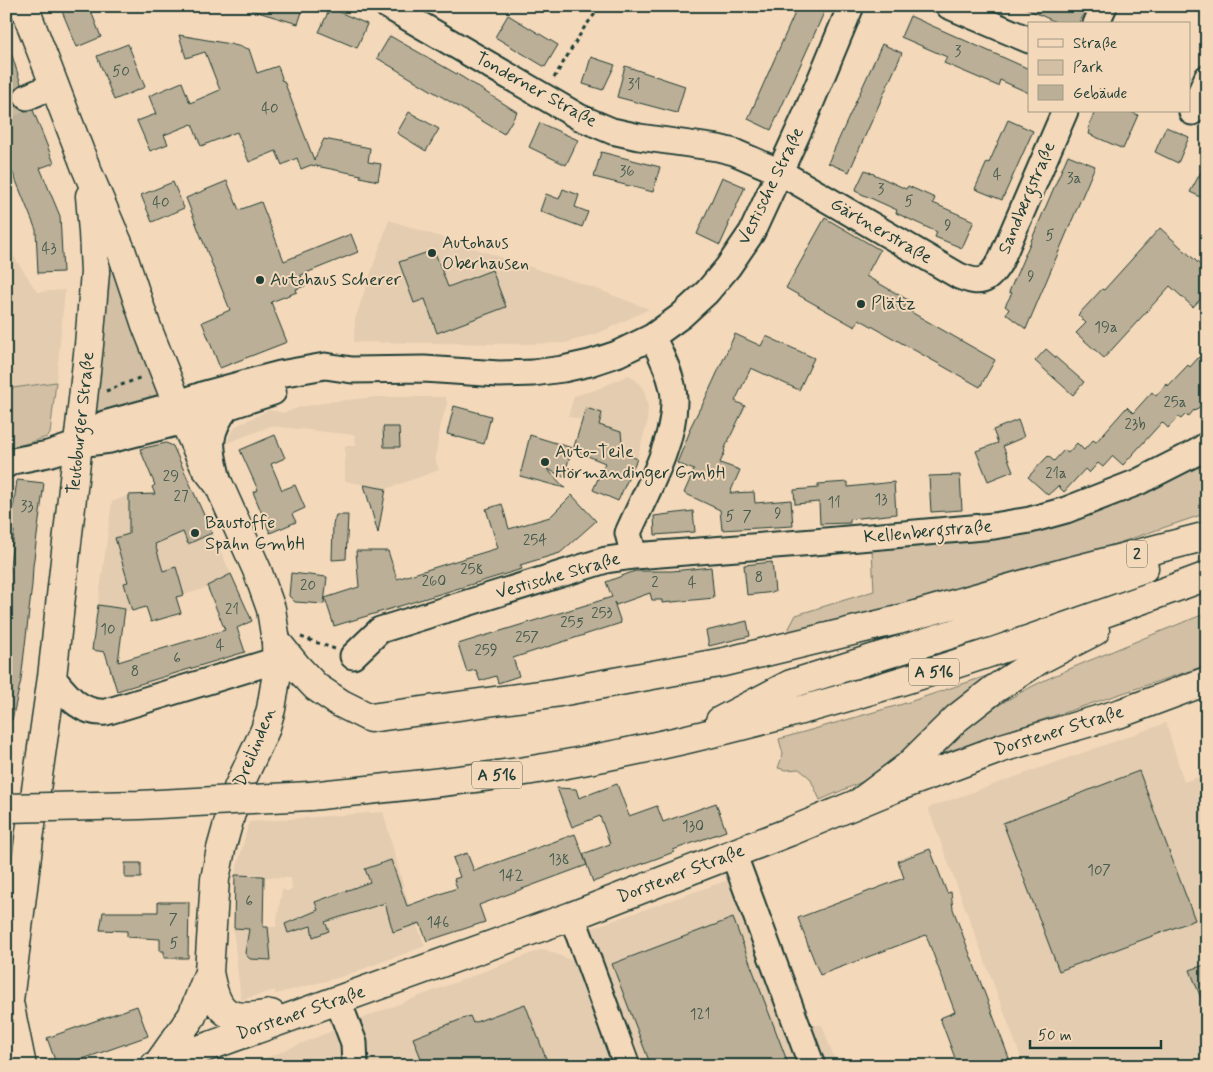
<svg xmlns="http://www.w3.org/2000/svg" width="1213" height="1072" viewBox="0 0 1213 1072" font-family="Mynerve,sans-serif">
  <rect width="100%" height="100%" fill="#f4d8ba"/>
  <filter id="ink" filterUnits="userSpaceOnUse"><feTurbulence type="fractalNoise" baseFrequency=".02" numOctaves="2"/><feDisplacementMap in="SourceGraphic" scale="10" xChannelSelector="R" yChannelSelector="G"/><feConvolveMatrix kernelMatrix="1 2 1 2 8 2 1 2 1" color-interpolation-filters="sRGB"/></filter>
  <g filter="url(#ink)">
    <path fill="#e3ccb0" d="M389 220 594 288 649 309 601 332 565 343 518 344 354 342 355 319Z
      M6 244 37 292 65 290 56 382 6 389Z
      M629 375 636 380 644 390 648 407 647 423 637 459 623 452 621 432 568 416 574 396 595 390Z
      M377 397H446L447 404 441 424 435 458 439 470 386 489 345 481V446H356L355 435 271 426 227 443 230 434 236 426 269 410 283 413 301 407 328 402Z
      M160 494 202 511 231 574 206 588 177 597 181 613 151 622 146 607 132 611 98 605 112 502 129 495Z
      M1166 723 1184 782 1207 774V1066H1024L928 808Z
      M383 812 407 899 425 946 341 977 275 994V990L241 1000 233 928 263 929V927H276L282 889 286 891 292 890 291 878 265 877 264 874 235 875 249 822Z
      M754 871 811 1025H822L837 1066H638L586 930Z
      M543 949 573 961 613 1066H247L373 1014Z"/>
    <path fill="#d2bfa4" stroke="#787e6c" d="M103 233 163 396 102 416 97 412 95 407Z
      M56 382 50 434 47 437 6 450V389Z
      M1207 460V513L1068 560 921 601 786 634 796 615 874 591 872 549 990 540 1028 532 1081 517 1144 493Z
      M1207 613V665L940 754C985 704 1046 678 1108 653 1141 639 1174 626 1207 613Z
      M1013 667 871 778 820 800 810 778 799 769 786 770 778 768 783 754 779 739 906 703Z"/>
    <path fill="#bbaf97" stroke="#1f3d34" d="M69 6H89L101 37 77 47 61 9Z
      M251 6H304L298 24 251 10Z
      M798 6H827L771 130 748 119Z
      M1021 6H1087L1079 24H1060Z
      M330 8 367 24 357 48 319 32Z
      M508 15 558 45 545 67 495 37Z
      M910 16 1029 69V93L1000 80 998 86 944 63 947 57 901 37Z
      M179 35 230 44 249 49 257 73 278 66 282 78 281 80 284 81 314 160 324 139 370 148 368 162 381 164 378 181 360 177 361 175 311 165 301 169 297 158 282 165 276 151 249 162 237 132 201 146 192 124 164 135 168 144 150 151 137 121 156 114 149 96 182 82 190 103 220 90 205 52 186 58Z
      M390 36 462 77 517 112 504 134 377 58Z
      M128 44 145 87 114 100 97 56Z
      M882 44 902 53 849 172 828 163Z
      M6 49H10L21 84 15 89 13 95 14 102 19 109 26 111 33 110 54 163 40 168 60 216 63 272 38 273 36 230 6 156Z
      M591 57 615 65 603 90 583 84Z
      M625 66 685 86 677 113 617 97Z
      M1095 111H1129L1138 115 1123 149 1089 134 1090 131 1088 129Z
      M409 112 439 129 426 151 397 133Z
      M1008 120 1033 131 1002 200 975 189 987 162 989 163Z
      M540 123 578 140 566 165 529 147Z
      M1166 127 1189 137 1178 163 1155 152Z
      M601 152 660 167 653 192 594 177Z
      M1068 155 1095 166 1026 329 1006 314 1009 309 1005 306 1012 293 1009 292Z
      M1207 161V200L1190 192Z
      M865 170 906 189 908 186 935 198 933 203 974 221 962 248 935 237 937 232 896 213 897 210 855 191Z
      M722 177 745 187 728 225H729L720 245 697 234Z
      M227 181 239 210 261 202 284 261 351 234 358 252 301 275 305 286 296 289 297 292 271 302 287 342 220 368 202 322 230 310 186 198Z
      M173 182 184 208 152 222 141 195Z
      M563 189 579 195 575 207 588 212 582 227 540 211 546 194 559 199Z
      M825 218 880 250 866 276 908 300 904 308 995 360 980 387 859 319 855 327 786 288Z
      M1160 228 1207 271V292L1193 307 1170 286 1104 358 1076 333 1086 323 1078 315 1102 289 1104 290Z
      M434 250 448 287 492 270 506 307 437 333 425 299 414 303 399 262Z
      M735 334 761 346 766 336 814 358 799 390 751 368 735 401 745 406 724 450 725 451 720 463 740 470 730 493 754 492 755 503 791 500 793 526 722 530 720 510 684 493 694 470 677 463 690 431 689 430 700 408H701Z
      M1046 349 1084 382 1073 395 1035 361Z
      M1199 357 1207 364V399L1195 411 1194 410 1188 417 1186 414 1181 419 1178 417 1168 428 1162 422 1123 465 1113 456 1103 467 1098 463 1089 473 1085 469 1064 492 1058 486 1048 495 1028 477 1048 456 1054 461 1064 450 1068 453 1077 443 1084 450 1093 440 1096 442 1127 407 1133 413 1152 392 1156 396 1166 384 1168 386 1188 365 1190 367Z
      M454 406 491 416 484 444 447 434Z
      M586 408 602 413 599 425 621 432 623 452 637 459 618 501 593 490 605 463 573 450Z
      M1018 420 1024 437 1003 446 1013 471 988 481 976 451 998 443 993 430Z
      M383 427H399L400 447H384Z
      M275 435 285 458 271 464 282 490 295 485 305 508 292 514 296 522 270 533 253 492 258 490 240 450Z
      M530 435 572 448 564 477 547 469 565 488 520 476Z
      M166 443 173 446 212 533 188 544 183 532 155 544 163 571 176 567 184 595 176 597 181 613 151 622 146 607 132 611 124 583 128 582 115 538 129 534V495L155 494 152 487 155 485 140 449Z
      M960 475 962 510 931 512 929 476Z
      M17 480 44 483 33 566 32 585 21 680 12 720H6V582H8L14 531H10Z
      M848 482V487L894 482 896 514 850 519V523L820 524 819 502 795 504 794 490 818 488V484Z
      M364 485 386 489 378 533Z
      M572 495 596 521 560 553 520 565 522 569 334 626 325 598 359 587 356 551H388L397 579 498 548 486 509 502 504 509 529 550 517Z
      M693 511 695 532 655 535 654 516Z
      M336 515H348L346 559 332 560 333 524Z
      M772 562 775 592 747 595 744 565Z
      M711 567 714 598 662 603V600H652L650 593 616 605 614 602 621 623 513 658 519 676 498 683 496 676 480 681 476 670 467 672 458 644 612 597 606 582 635 571H672Z
      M291 573 327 577 324 604 295 602 289 596Z
      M231 574 252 621 237 628 245 652 117 691 105 652 92 650 98 605 125 609 118 662 225 630 207 586Z
      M747 621 750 636 709 646 706 631Z
      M1139 771 1195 920 1059 971 1003 823Z
      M617 784 629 816 657 806 663 822 716 803 726 831 673 850 674 852 593 882 583 854 610 844 600 816 572 827 557 788 576 789 579 798Z
      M575 834 587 865 479 905 485 922 427 941 420 923 393 932 385 903 325 922 329 931 313 937 311 926 288 933 285 924 318 910 315 902 370 882 365 869 391 860 407 906 457 888 454 879 460 877 453 858 467 853 474 871Z
      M930 849 947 893 951 892 953 909 1012 1066H958L940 1018 955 1012 926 935 820 975 808 945 798 918 904 878 898 861Z
      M125 863H141V878H125Z
      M235 875 264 876 263 927H268L271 960 250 959 247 956 245 953 249 929 234 928Z
      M158 902H189L188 958H164V951H160V939L127 937V931L100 930 103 912H158Z
      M733 918 789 1066H651L612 964Z
      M1207 964V1011H1206L1190 970Z
      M525 1004 547 1061 534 1066H424L413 1038 470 1016 473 1023Z
      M137 1006 148 1036 63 1066H57L47 1038Z"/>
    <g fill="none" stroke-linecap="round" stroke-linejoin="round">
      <path stroke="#c9b99f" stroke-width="25" stroke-dasharray="25 12" stroke-linecap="butt" d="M6 106 27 97"/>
      <defs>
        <path id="minor" d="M388 6 579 117 612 131 639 137 718 148 734 152 780 172 959 276C982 285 987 282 1000 262L1065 111
          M949 6 1029 40
          M1096 24 1104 6
          M27 97 55 85
          M1192 112 1207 78
          M79 444 104 424 177 404 205 394 280 374 325 366 352 370 424 369 499 374 533 373 563 369 590 363 617 354 652 337 681 316 707 292 728 267 752 232 804 119 851 6
          M6 465 13 461 48 454 79 444 110 440 184 421 273 392
          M218 480C210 448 206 433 228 406
          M634 556 628 533C645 494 674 445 674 402 675 383 661 353 652 337
          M353 656 380 630 606 560 634 556 814 542 994 526 1030 520 1066 510 1138 482 1197 452 1207 445
          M52 677C67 695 80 714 106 712L277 660
          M733 853 812 1066
          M572 916 627 1066
          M338 1001 354 1043 355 1066"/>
        <path id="major" d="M24 6 86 168 121 250 146 325 184 421 205 467 219 485 257 570 271 609 276 641 277 673 271 709 265 730 238 788 221 849 215 879 209 972 192 1016 158 1064
          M209 972C217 1015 227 1022 271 1014
          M10 1007 22 1066
          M6 1025 29 839 52 677 89 345 95 272 93 232 90 196
          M154 1066 572 916 789 832 895 788 1002 748 1121 713 1207 681"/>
        <path id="highway" d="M276 641 298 668 316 687 340 703 370 718 554 693 724 662 898 620 1067 572 1207 536
          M720 721 791 684 984 624 1144 568
          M310 796C384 788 458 782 532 770 713 740 889 689 1062 628 1110 611 1159 594 1207 576
          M863 800 907 767 957 718 993 690 1039 660 1095 631"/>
      </defs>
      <use href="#minor" stroke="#1f3d34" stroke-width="29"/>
      <use href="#major" stroke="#1f3d34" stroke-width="31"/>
      <use href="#highway" stroke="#1f3d34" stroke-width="31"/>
      <path stroke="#1f3d34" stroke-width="3" stroke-dasharray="4 4" stroke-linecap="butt" d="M554 78 584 28 601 6
        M106 391 142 377
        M301 637 335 649"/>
      <use href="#minor" stroke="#f4d8ba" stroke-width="25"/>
      <use href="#major" stroke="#f4d8ba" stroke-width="28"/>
      <use href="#highway" stroke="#f4d8ba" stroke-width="28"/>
      <defs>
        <path id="highway-bridge" d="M6 808 140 805 310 796"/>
      </defs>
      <use href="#highway-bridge" stroke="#1f3d34" stroke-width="31" stroke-linecap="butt"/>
      <use href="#highway-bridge" stroke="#f4d8ba" stroke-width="28"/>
    </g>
  </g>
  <g fill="#1f3d34" stroke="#f4d8ba" stroke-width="2">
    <circle cx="432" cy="253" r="5"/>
    <circle cx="260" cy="280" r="5"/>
    <circle cx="861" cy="304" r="5"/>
    <circle cx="545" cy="462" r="5"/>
    <circle cx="195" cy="533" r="5"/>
  </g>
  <g text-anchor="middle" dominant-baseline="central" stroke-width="4" stroke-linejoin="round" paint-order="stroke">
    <g font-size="15" fill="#465a4d">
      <text x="958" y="52">3</text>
      <text x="121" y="72">50</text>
      <text x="634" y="85">31</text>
      <text x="270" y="109">40</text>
      <text x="627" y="172">36</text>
      <text x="997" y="175">4</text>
      <text x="1074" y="179">3a</text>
      <text x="881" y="190">3</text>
      <text x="909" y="202">5</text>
      <text x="161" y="203">40</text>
      <text x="948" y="226">9</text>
      <text x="1050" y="236">5</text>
      <text x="49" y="249">43</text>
      <text x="1031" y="277">9</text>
      <text x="1106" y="328">19a</text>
      <text x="1175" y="403">25a</text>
      <text x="1135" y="425">23b</text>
      <text x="1056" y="474">21a</text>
      <text x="171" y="477">29</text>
      <text x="181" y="497">27</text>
      <text x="881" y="500">13</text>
      <text x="834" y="503">11</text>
      <text x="27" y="507">33</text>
      <text x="778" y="514">9</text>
      <text x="730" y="517">5</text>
      <text x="747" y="517">7</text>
      <text x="535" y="541">254</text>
      <text x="472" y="570">258</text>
      <text x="759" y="578">8</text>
      <text x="434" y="582">260</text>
      <text x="655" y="583">2</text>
      <text x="692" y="583">4</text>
      <text x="308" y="586">20</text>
      <text x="232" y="610">21</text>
      <text x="602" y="614">253</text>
      <text x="572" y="623">255</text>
      <text x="108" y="630">10</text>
      <text x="527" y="638">257</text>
      <text x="220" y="646">4</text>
      <text x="486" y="651">259</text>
      <text x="177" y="659">6</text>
      <text x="135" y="672">8</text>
      <text x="693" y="827">130</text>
      <text x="559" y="860">138</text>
      <text x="1099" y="871">107</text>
      <text x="511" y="876">142</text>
      <text x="249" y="902">6</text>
      <text x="173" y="920">7</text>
      <text x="438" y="923">146</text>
      <text x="174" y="944">5</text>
      <text x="700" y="1015">121</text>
    </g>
    <g fill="#f4d8ba" stroke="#5f6c5c" stroke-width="1">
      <rect x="1127" y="540.5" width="20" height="27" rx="4"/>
      <rect x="909" y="658.5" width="50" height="27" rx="4"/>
      <rect x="472" y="761.5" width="50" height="27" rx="4"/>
    </g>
    <g font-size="16" font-weight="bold" fill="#1f3d34">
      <text x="1137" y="554">2</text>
      <text x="934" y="672">A 516</text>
      <text x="497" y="775">A 516</text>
    </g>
    <g font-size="18" fill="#1f3d34" stroke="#f4d8ba">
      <text transform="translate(536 90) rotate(29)">Tonderner Straße</text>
      <text transform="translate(771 186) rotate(-64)">Vestische Straße</text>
      <text transform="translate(1027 198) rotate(-67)">Sandbergstraße</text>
      <text transform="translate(881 231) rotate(30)">Gärtnerstraße</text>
      <text transform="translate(81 423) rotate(-84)">Teutoburger Straße</text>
      <text transform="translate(928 532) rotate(-5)">Kellenbergstraße</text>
      <text transform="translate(558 576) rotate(-16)">Vestische Straße</text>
      <text transform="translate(1059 731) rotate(-17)">Dorstener Straße</text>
      <text transform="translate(255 747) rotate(-68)">Dreilinden</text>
      <text transform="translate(681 874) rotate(-21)">Dorstener Straße</text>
      <text transform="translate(301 1013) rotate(-19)">Dorstener Straße</text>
    </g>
    <g font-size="18" fill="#1f3d34" stroke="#f4d8ba" text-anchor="start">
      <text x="442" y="243">Autohaus<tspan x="442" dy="21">Oberhausen</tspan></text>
      <text x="270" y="280">Autohaus Scherer</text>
      <text x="871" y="304">Plätz</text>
      <text x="555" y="452">Auto-Teile<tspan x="555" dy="21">Hörmandinger GmbH</tspan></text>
      <text x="205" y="523">Baustoffe<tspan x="205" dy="21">Spahn GmbH</tspan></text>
    </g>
  </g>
  <rect width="1213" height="1072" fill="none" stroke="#f4d8ba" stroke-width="25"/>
  <rect x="12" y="12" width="1188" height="1047" fill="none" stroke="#1f3d34" stroke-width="2" filter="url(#ink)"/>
  <rect x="1028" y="22" width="162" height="90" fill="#f4d8ba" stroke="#9f9a84"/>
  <rect x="1038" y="39" width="25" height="8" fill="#f4d8ba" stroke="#9f9a84"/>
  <text x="1073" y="48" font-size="15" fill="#1f3d34">Straße</text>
  <rect x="1038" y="60" width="25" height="15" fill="#d2bfa4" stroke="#9f9a84"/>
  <text x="1073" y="72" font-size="15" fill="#1f3d34">Park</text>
  <rect x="1038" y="85" width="25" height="15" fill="#bbaf97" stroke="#9f9a84"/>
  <text x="1073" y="98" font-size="15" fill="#1f3d34">Gebäude</text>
  <path d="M1030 1040v8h131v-8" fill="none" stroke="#1f3d34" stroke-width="2.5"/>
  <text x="1038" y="1040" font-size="15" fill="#1f3d34" stroke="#f4d8ba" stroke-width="4" paint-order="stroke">50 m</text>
</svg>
